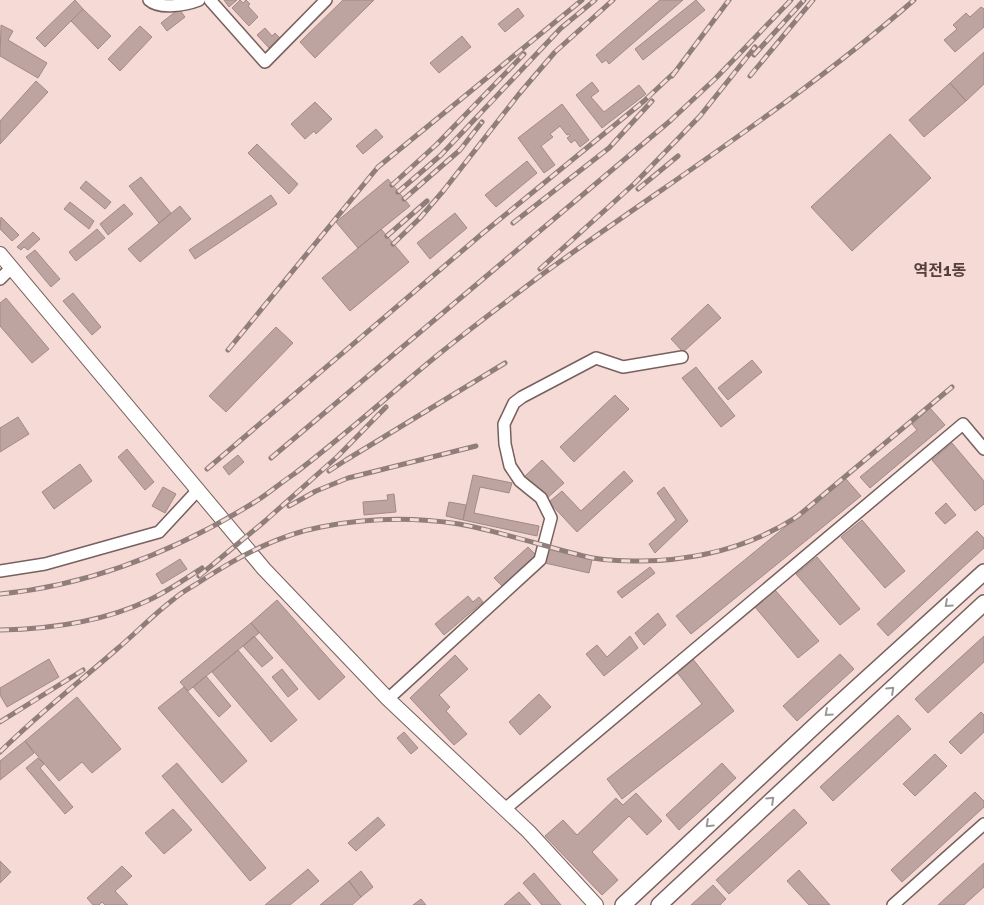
<svg xmlns="http://www.w3.org/2000/svg" width="984" height="905" viewBox="0 0 984 905" font-family="Signika,'Noto Sans KR',sans-serif">
  <rect width="100%" height="100%" fill="#f5dad6"/>
  <path fill="#bea4a0" stroke="#a28a86" d="M75 0 83 9 45 47 36 38Z
    M224 0H237L229 7Z
    M240 0 243 3 246 0 250 4 248 6 258 17 249 26 232 8Z
    M343 0H374L315 58 300 42Z
    M660 0H683L609 64 606 60 602 63 596 55Z
    M696 0 705 10 643 60 635 49Z
    M981 7 984 9V27L955 52 944 40 957 29 953 25 966 13 970 17Z
    M518 8 524 16 505 32 498 24Z
    M83 9 111 36 98 49 71 21Z
    M179 9 185 17 167 31 161 23Z
    M1 25 13 31 8 40 47 63 38 78 0 56Z
    M140 26 152 37 120 71 108 59Z
    M265 28 272 36 275 33 280 38 269 48 257 35Z
    M462 36 471 47 439 73 430 63Z
    M984 52V84L966 101 950 83Z
    M36 81 48 92 0 144V121Z
    M592 82 599 91 591 97 604 112 639 85 646 94 602 128 576 95Z
    M950 83 966 101 924 137 909 120Z
    M315 102 332 119 316 134 314 131 305 139 291 124Z
    M562 104 589 140 580 147 575 140 571 143 567 138 570 136 569 134 567 135 560 126 550 134 553 137 541 146 555 165 544 173 518 138Z
    M376 129 383 137 363 154 356 146Z
    M890 134 931 178 852 251 811 207Z
    M257 144 298 184 289 194 248 153Z
    M527 161 537 173 496 207 485 195Z
    M141 177 171 213 159 223 129 186Z
    M388 179 410 206 358 248 336 222Z
    M86 181 111 202 105 209 80 188Z
    M271 195 277 204 195 259 189 250Z
    M70 202 94 221 89 229 64 209Z
    M124 204 133 214 108 235 100 224Z
    M180 206 191 219 140 262 128 249Z
    M455 213 467 228 430 259 417 243Z
    M1 217 19 235 12 241 0 229Z
    M97 229 105 238 76 261 69 252Z
    M381 229 409 262 350 311 322 278Z
    M33 232 40 239 28 250 24 247 21 250 17 247Z
    M35 250 60 279 51 287 26 257Z
    M73 293 101 327 92 335 63 301Z
    M6 298 49 349 32 363 0 326V303Z
    M708 304 721 318 683 352 671 339Z
    M276 327 293 343 226 412 209 396Z
    M752 360 762 372 728 400 718 388Z
    M696 367 735 416 721 427 682 378Z
    M615 395 629 409 574 462 560 447Z
    M930 408 945 425 870 488 860 477 917 430 912 424Z
    M18 417 29 434 0 452V428Z
    M952 443 984 481V504L975 511 932 460Z
    M127 449 154 482 145 490 118 457Z
    M238 455 244 462 229 475 223 467Z
    M542 460 564 483 545 500 524 477Z
    M80 464 92 481 54 509 42 492Z
    M624 471 633 481 577 532 549 502 562 491 581 511Z
    M473 475 512 483 509 493 480 487 474 513 539 526 537 536 463 520Z
    M845 478 861 496 691 634 676 616Z
    M163 487 176 494 165 513 152 506Z
    M664 487 688 521 655 553 649 544 676 520 657 493Z
    M394 494 396 512 364 515 363 502 388 500 387 495Z
    M449 502 466 505 463 520 446 516Z
    M946 503 956 515 945 524 935 513Z
    M862 520 905 571 885 588 841 537Z
    M977 531 984 538V548L888 636 877 624Z
    M528 547 536 555 502 586 494 578Z
    M548 549 592 560 589 573 545 563Z
    M817 557 860 609 840 625 796 574Z
    M180 559 187 569 162 584 156 574Z
    M650 567 655 573 622 598 617 592Z
    M775 590 819 641 798 658 755 607Z
    M468 596 473 602 479 597 483 602 444 635 435 624Z
    M277 600 345 677 319 700 251 623Z
    M658 613 666 625 644 645 635 633Z
    M251 623 259 633 188 691 180 682Z
    M254 636 273 658 262 667 243 646Z
    M630 636 638 648 604 676 586 654 597 645 607 657Z
    M984 636V662L928 713 915 699Z
    M238 650 297 720 271 742 212 672Z
    M840 654 854 669 797 721 783 706Z
    M455 655 468 669 439 695 450 707 446 711 467 734 454 745 410 698Z
    M692 658 734 711 622 799 607 779 702 704 676 671Z
    M49 659 59 677 7 707 0 695V688Z
    M282 669 298 689 288 697 272 677Z
    M206 676 231 706 219 717 193 687Z
    M184 687 247 761 222 783 158 708Z
    M539 694 551 707 520 735 509 722Z
    M77 697 121 749 92 773 82 762 59 781 25 741Z
    M981 712 984 715V732L961 754 949 742Z
    M898 715 911 729 833 801 820 787Z
    M404 732 418 748 411 754 397 738Z
    M25 741 34 753 0 780V761Z
    M935 754 947 766 915 796 903 784Z
    M38 758 44 764 40 768 73 807 65 814 26 768Z
    M177 763 266 868 250 881 162 776Z
    M722 763 736 778 679 830 666 815Z
    M975 792 984 801V807L902 882 891 870Z
    M636 793 662 821 647 835 629 816 592 852 618 880 602 895 545 836 563 820 577 835 616 798 623 805Z
    M173 809 192 830 164 854 145 833Z
    M794 809 807 823 729 894 716 880Z
    M378 817 385 825 356 851 348 843Z
    M0 861 11 872 0 883Z
    M984 863V887L964 905H938Z
    M122 866 132 876 115 891 128 905H105L102 902 99 905H93L87 898Z
    M308 869 319 881 290 905H265Z
    M799 870 830 905H809L787 881Z
    M361 871 373 887 361 897 349 881Z
    M534 873 561 905H542L523 883Z
    M349 881 361 897 352 905H320Z
    M713 885 726 899 720 905H691Z
    M519 892 531 905H504Z
    M421 899 426 905H413Z"/>
  <g fill="none" stroke-linecap="round" stroke-linejoin="round">
    <defs>
      <path id="minor" d="M149 0C160 10 186 5 199 0
        M210 0 265 62 326 0
        M0 279 11 268
        M0 571 45 564 159 532 197 491
        M388 699 540 560 551 518 541 498 520 481 510 466 505 444 504 424 514 403 522 397 596 358 623 367 682 357
        M505 809 963 424 984 449
        M893 905 984 824"/>
      <path id="tertiary" d="M0 254 264 569 388 699 529 832 596 905"/>
      <path id="secondary" d="M623 905 821 720 984 572
        M659 905 984 603"/>
    </defs>
    <use href="#minor" stroke="#77605d" stroke-width="14"/>
    <use href="#tertiary" stroke="#77605d" stroke-width="16"/>
    <use href="#secondary" stroke="#77605d" stroke-width="18"/>
    <use href="#minor" stroke="#fff" stroke-width="11"/>
    <use href="#tertiary" stroke="#fff" stroke-width="14"/>
    <use href="#secondary" stroke="#fff" stroke-width="15"/>
    <defs>
      <path id="rail" d="M754 55 804 0
        M672 76 729 0
        M750 76 813 0
        M392 185 437 144 524 54
        M638 189 678 156
        M398 192 441 155 561 28 595 0
        M404 199 460 150 482 122
        M513 223 609 148 652 101
        M387 236 427 201
        M393 244 420 218 444 190 519 94 555 52 613 0
        M540 269 635 183 700 116 755 47
        M228 350 378 167 582 0
        M271 458 670 121 716 78 791 0
        M207 469 483 233 644 101 676 71
        M329 471 346 460 505 363
        M289 506 316 491 348 478 476 446
        M199 576 265 521 338 456 386 407
        M0 594C92 585 180 549 258 500 270 492 282 482 294 474 344 436 390 394 439 354 472 327 506 302 540 276 665 185 797 102 914 0
        M0 630C51 629 103 622 149 600 168 591 185 579 202 568
        M0 722 83 670
        M0 752C37 715 78 683 117 649 136 633 154 614 174 599 183 591 194 586 204 579 240 556 278 535 321 527 366 518 413 517 459 524 503 532 545 547 588 557 606 561 624 561 642 561 697 560 751 547 798 516L952 387"/>
    </defs>
    <use href="#rail" stroke="#907e7b" stroke-width="5"/>
    <use href="#rail" stroke="#f5dad6" stroke-width="3" stroke-dasharray="9" stroke-linecap="butt"/>
  </g>
  <defs><path id="oneway-chevron" d="M-2-3.5L2.5 0L-2 3.5" fill="none" stroke-width="1.6" stroke-linecap="round" stroke-linejoin="round" transform="scale(1.25)"/></defs>
  <g stroke="#9c9796">
    <use href="#oneway-chevron" transform="translate(948 604) rotate(138)"/>
    <use href="#oneway-chevron" transform="translate(891 690) rotate(-43)"/>
    <use href="#oneway-chevron" transform="translate(828 713) rotate(138)"/>
    <use href="#oneway-chevron" transform="translate(771 800) rotate(-43)"/>
    <use href="#oneway-chevron" transform="translate(709 824) rotate(137)"/>
  </g>
  <g text-anchor="middle" dominant-baseline="central" stroke-width="4" stroke-linejoin="round" paint-order="stroke">
    <g font-size="16" font-weight="bold" fill="#56403d" stroke="#f5dad6">
      <text x="940" y="271">역전1동</text>
    </g>
  </g>
</svg>
